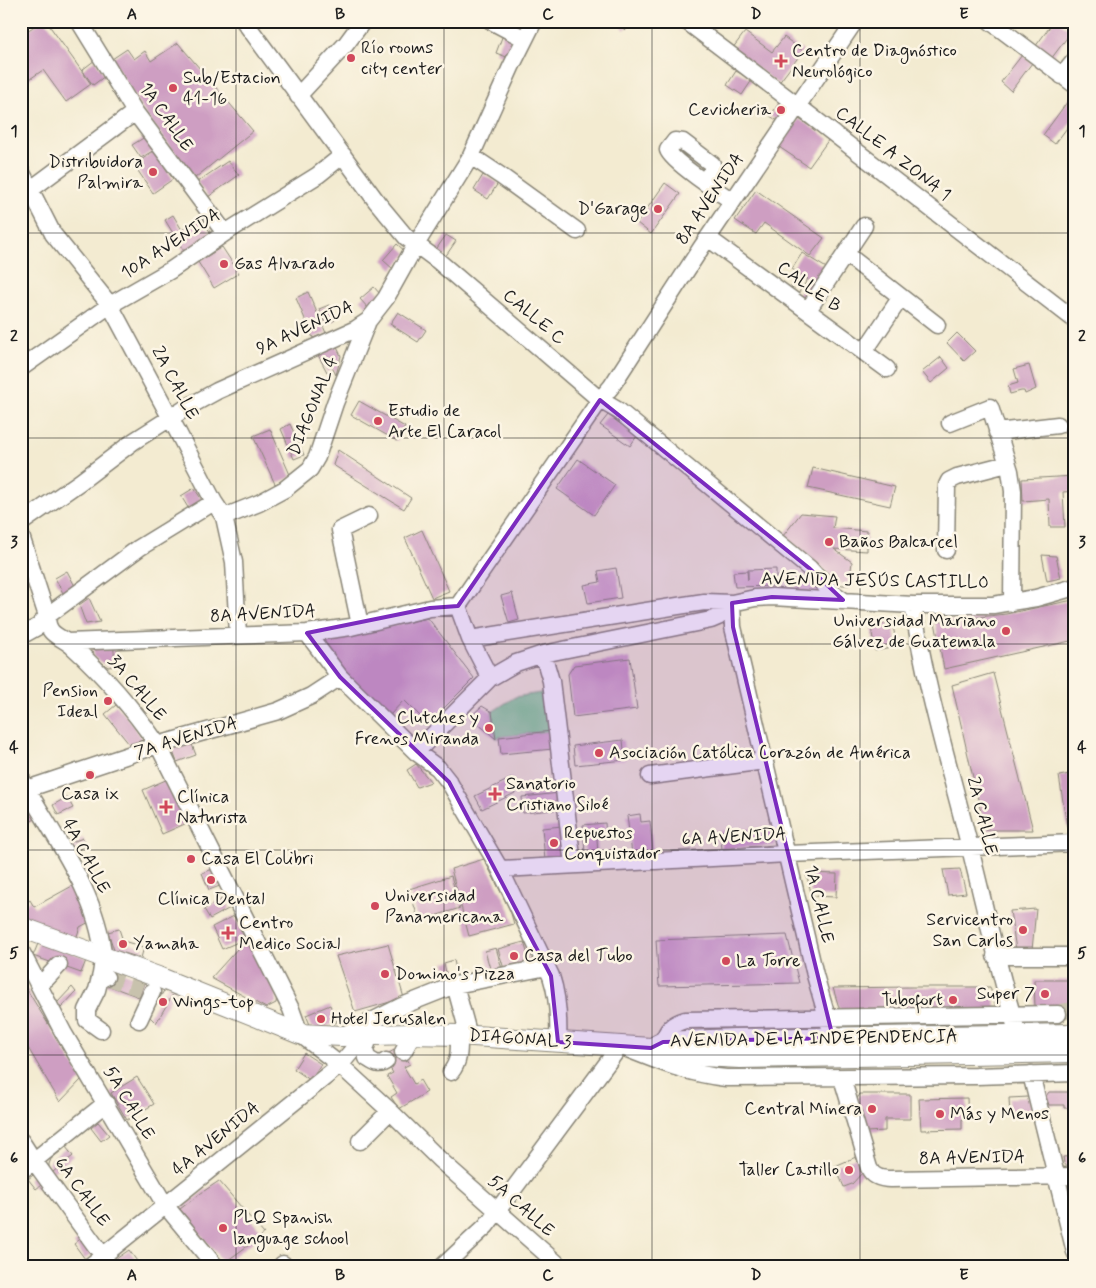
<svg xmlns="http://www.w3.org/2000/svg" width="1096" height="1288" viewBox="0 0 1096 1288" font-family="Mynerve,sans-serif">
  <rect width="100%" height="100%" fill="#fcf5e5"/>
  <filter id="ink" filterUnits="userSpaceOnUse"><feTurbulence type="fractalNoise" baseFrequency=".02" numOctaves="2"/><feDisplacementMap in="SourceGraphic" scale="10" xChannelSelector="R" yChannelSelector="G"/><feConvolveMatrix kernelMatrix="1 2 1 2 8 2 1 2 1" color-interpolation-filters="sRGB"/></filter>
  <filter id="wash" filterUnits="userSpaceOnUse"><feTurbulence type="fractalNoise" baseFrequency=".0096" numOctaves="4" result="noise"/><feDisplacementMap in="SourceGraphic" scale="20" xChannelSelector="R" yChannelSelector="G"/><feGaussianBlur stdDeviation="1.12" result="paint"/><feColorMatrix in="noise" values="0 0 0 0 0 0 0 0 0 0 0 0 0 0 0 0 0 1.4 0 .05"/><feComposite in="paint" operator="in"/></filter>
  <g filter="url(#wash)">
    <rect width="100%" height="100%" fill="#f3ebd1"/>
    <path fill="#7ccb8c" stroke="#4c7454" d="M547 692 551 731 499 737 496 739 492 712 515 697Z"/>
    <g id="blocks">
      <path fill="#ce9ec2" d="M42 21H46L91 84 66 102 43 70 21 85V35Z
        M620 21H631L625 30 618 24Z
        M1054 21H1058L1072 31 1051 59 1035 47Z
        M504 32 519 37 512 59 496 53Z
        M745 32 772 52 784 37 803 51 778 84 732 49Z
        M178 43 253 131 195 178 146 115 112 59 127 49 134 59 145 51 151 61Z
        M1022 55 1032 63 1011 91 1001 82Z
        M95 60 105 76 93 85 82 70Z
        M736 71 752 80 742 95 727 85Z
        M1073 94 1075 95V117L1055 144 1043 135Z
        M780 102 787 107 783 124 770 116Z
        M799 119 829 139 809 167 779 147Z
        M145 137 154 150 141 158 132 145Z
        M154 151 173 179 153 193 134 165Z
        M228 161 239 175 208 197 197 182Z
        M483 175 498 183 488 199 474 190Z
        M665 183 680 194 651 234 637 223Z
        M756 190 824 238 810 256 764 223 756 234 735 220Z
        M173 215 182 230 201 218 210 232 209 239 185 253 165 220Z
        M446 235 456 241 445 257 435 251Z
        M397 244 407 253 393 269 383 260Z
        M222 247 239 273 214 288 198 262Z
        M802 253 828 269 806 303 796 297 808 279 792 269Z
        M374 287 380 294 369 309 360 299Z
        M308 292 326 333 313 338 296 298Z
        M329 305 335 320 326 324 319 309Z
        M398 312 426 330 418 342 390 324Z
        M957 333 975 351 964 361 947 343Z
        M335 343 341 356 336 375 333 369 327 372 317 353Z
        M941 357 949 368 931 383 922 372Z
        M1029 365 1036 389 1025 394 1024 391H1021L1010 394 1008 386 1018 383 1014 369Z
        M359 401 405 427 397 441 351 415Z
        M608 415 637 436 630 446 600 425Z
        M290 424 304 455 294 459 281 429Z
        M270 429 291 477 275 484 253 436Z
        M338 450 411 498 404 509 333 465Z
        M578 459 615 485 594 515 557 489Z
        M813 468 895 487 890 506 808 488Z
        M1075 476V491L1063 492 1065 527H1050L1049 499 1023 501 1022 479Z
        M194 488 204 503 190 511 181 496Z
        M801 513 835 516 833 528 867 531V551L834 549 852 562 849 585H842L783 536Z
        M422 530 449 591 432 598 405 538Z
        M1042 555 1056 556 1061 578 1047 581Z
        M616 568 621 598 588 603 584 585 600 582 598 571Z
        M776 569V586L735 587 733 572 747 571 748 580V570Z
        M67 571 76 588 64 595 55 578Z
        M796 581H807L821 586 823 593 796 592Z
        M512 593 519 620 509 623 501 596Z
        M89 598 100 622 86 624 79 605Z
        M1073 600 1075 608V640L944 669 935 622 1006 614Z
        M428 618 474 678 428 724 404 700 389 716 341 675 320 641Z
        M887 623 893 626 897 647 875 651 871 627Z
        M113 644 116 666 108 667 94 657 93 646Z
        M630 658 637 709 573 717 568 674 574 665Z
        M993 673 1033 830H985L952 685Z
        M116 705 131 722 143 740 129 744 105 714Z
        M482 706 492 712 496 739 470 717Z
        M551 731 553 749 501 754 499 737Z
        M623 740 625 760 575 765 573 746Z
        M191 742 196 755 177 762 172 749Z
        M416 764 431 782 417 787 407 770Z
        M1075 773V826L1067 827 1059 776Z
        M512 778 515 793 482 809 475 796Z
        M168 779 187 823 162 834 143 790Z
        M560 793 562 809 523 813 522 797Z
        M67 797 73 808 58 815 53 805Z
        M32 807 38 817 24 826 21 822V813Z
        M640 814 641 822 650 821 653 852 632 854 627 816Z
        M605 823 606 837H597L598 858H590L585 853 583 825Z
        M562 826 566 858 545 860 542 828Z
        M774 827 775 845 722 849 720 831Z
        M83 838 86 846 73 852 69 843Z
        M484 859 510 910 514 924 469 936 451 869Z
        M213 869 220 886 209 890 202 873Z
        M960 869 966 893 948 895 943 870Z
        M806 873 837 874 836 897 812 896Z
        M451 876 460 908 419 921 409 889Z
        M74 885 91 921 80 927 76 939 28 922 21 915V906L30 900 34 907Z
        M224 898 230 908 210 919 204 909Z
        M1036 909 1032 950H1016L1010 911Z
        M234 916 245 939 222 949 212 927Z
        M119 929 123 941 144 947 141 958 114 950 108 932Z
        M787 935 799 983 659 986 656 940Z
        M248 937 277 994 276 1003 266 1008 211 978Z
        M39 941 87 958 81 973 33 956Z
        M524 942 530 962 504 969 498 949Z
        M388 944 404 998 355 1012 336 956Z
        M496 948 502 969 491 972 485 951Z
        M454 960 458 981 448 983 444 963Z
        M110 968 145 980 139 997 104 984Z
        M21 980 82 1079 60 1102 21 1036Z
        M1034 980H1075V1012H1055L1035 1007Z
        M168 984 176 989 156 1023 149 1016Z
        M72 987 76 992 61 1008 57 1003Z
        M911 987H990L998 1014H841L833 988Z
        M330 1005 337 1022 319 1030 311 1027 306 1015Z
        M400 1047 410 1064 404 1067 414 1084 420 1080 427 1092 399 1109 391 1097 397 1093 387 1076 393 1073 383 1056Z
        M304 1053 321 1064 310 1080 294 1069Z
        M137 1077 154 1104 127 1120 111 1093Z
        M1049 1092H1075V1108H1064V1105H1049L1046 1096Z
        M860 1094H910V1119H885V1131L866 1132 857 1099Z
        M1029 1097 1035 1114 1010 1116 1009 1098Z
        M967 1098 968 1119H962V1129L921 1130 919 1099Z
        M98 1122 109 1135 101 1141 91 1128Z
        M66 1147 73 1156 53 1172 49 1168V1164L51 1159Z
        M1075 1156V1168L1069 1169 1064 1163 1063 1157Z
        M856 1157 862 1173 852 1184 844 1187 835 1166Z
        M37 1172 45 1182 36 1189 28 1179Z
        M219 1181 264 1234 224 1263 180 1209 204 1191Z
        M84 1236 96 1252 85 1259 74 1244Z
        M129 1250 139 1264 136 1267H121L116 1259Z"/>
    </g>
  </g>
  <g filter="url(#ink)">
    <use href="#blocks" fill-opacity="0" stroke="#888476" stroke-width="1"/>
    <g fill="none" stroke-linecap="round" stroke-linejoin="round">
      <path stroke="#c8c2ad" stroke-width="16" stroke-dasharray="16 8" stroke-linecap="butt" d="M106 977 142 989
        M1060 1012 1075 1010"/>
      <defs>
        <path id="minor" d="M79 21 135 112 225 233
          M244 21 377 202 406 237 437 260 600 400 619 411 809 568 830 591 843 600
          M491 21 525 39
          M686 21 798 106 1075 320
          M990 21 1075 85
          M1062 76 1075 60
          M298 96 346 44 363 21
          M471 156 501 176 577 231
          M21 171 53 234 110 305 170 417 214 502 224 517 234 562 238 635
          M704 181 712 171V164L683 142 675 141 668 150C671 161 721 194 733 201
          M30 190 135 112
          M708 238 887 369
          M846 254 937 325
          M808 310 864 226
          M864 352 901 297
          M21 368 110 305 171 270 225 233 318 175 343 155
          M950 423 990 407 1010 471 1013 491 1012 603
          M997 432 1058 425
          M224 517 259 503 285 489 310 469 317 457 335 403 368 321
          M21 523 80 482 134 441 186 408 217 391 356 329 368 321 386 298 415 246 471 156 511 67 534 21
          M21 536 47 616C47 636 59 635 72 646 105 676 133 709 158 745L291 1009 300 1034 340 1065 390 1111 440 1160 561 1267
          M946 550 947 485 949 481 957 477 1007 464
          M732 603 733 627 815 975 833 1038
          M913 605C925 686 949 765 969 844 985 908 999 972 1018 1035
          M458 606 600 400 611 387 701 248 855 21
          M458 606 470 639 490 678
          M360 625 340 530 369 516
          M307 633 340 677 416 752 438 768 449 782 500 869 551 976C558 997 559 1021 558 1042
          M21 636 39 626 47 616 139 548 214 502
          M470 639 678 606 704 602 732 603 755 598 772 597 913 605H993L1036 598 1075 587
          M67 642 307 633 351 627 430 608 458 606
          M543 654 551 681 573 865
          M416 752 490 678 516 663 543 654 711 620 718 617 732 603
          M650 776 765 761
          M21 778C50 832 98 893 103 955 103 961 102 968 101 974L106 977
          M27 789 158 745 278 711 311 696 340 677
          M500 869 787 854 1075 843
          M21 951 63 1032 165 1205 216 1267
          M995 956H1075
          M101 974 97 990 87 1010V1020L101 1030
          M38 984 47 978 59 965
          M455 985 469 1036
          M139 1020 152 992
          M370 1034 365 1050 367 1058C373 1062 379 1067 386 1061
          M344 1035 402 1006 455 985 547 967
          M663 1042C667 1029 672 1024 685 1020L1058 1014
          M403 1052 408 1043 409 1034
          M451 1072C460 1061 459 1048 459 1035
          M1031 1074 1075 1252
          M842 1078 869 1168C873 1177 881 1179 891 1179L1075 1176
          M21 1141 34 1161 111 1267
          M360 1141 390 1111
          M21 1171 106 1103
          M89 1267 340 1065 356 1046 360 1035
          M280 1267 283 1264
          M442 1267 486 1226 620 1046C655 1060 688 1074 726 1078L976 1076 1075 1073"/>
        <path id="major" d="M21 927 158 977 300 1034 342 1036 409 1034 459 1035 651 1048 664 1054 740 1058 1075 1052
          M657 1045 663 1042 734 1039 1075 1034"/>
      </defs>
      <use href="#minor" stroke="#888476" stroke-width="19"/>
      <use href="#major" stroke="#888476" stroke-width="22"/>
      <use href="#minor" stroke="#fff" stroke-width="16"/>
      <use href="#major" stroke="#fff" stroke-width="20"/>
    </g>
  </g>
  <path fill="#7b2cbf" fill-opacity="0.2" stroke="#7b2cbf" stroke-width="4" stroke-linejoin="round" d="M600 400 809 568 843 600 772 597 732 603 733 627 833 1038 663 1042 651 1048 558 1042 551 976 449 782 340 677 307 633 430 608 458 606Z"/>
  <path fill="none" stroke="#1c1c1c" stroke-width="1" stroke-opacity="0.55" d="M236 21V1267M444 21V1267M652 21V1267M860 21V1267M21 233H1075M21 438H1075M21 644H1075M21 850H1075M21 1055H1075"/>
  <g fill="#d1495b" stroke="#fcf5e5" stroke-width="2">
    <circle cx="351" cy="58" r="5"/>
    <path d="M778.5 53.5h5v5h5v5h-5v5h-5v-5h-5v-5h5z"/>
    <circle cx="173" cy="88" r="5"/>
    <circle cx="781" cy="110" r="5"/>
    <circle cx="153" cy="172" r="5"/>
    <circle cx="658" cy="209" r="5"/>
    <circle cx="224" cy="264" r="5"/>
    <circle cx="378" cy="421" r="5"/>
    <circle cx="829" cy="542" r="5"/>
    <circle cx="1006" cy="631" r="5"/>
    <circle cx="108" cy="701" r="5"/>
    <circle cx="489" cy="728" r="5"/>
    <circle cx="599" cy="753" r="5"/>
    <circle cx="90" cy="775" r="5"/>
    <path d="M492.5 786.5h5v5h5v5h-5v5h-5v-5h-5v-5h5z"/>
    <path d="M163.5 799.5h5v5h5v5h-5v5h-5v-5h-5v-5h5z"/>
    <circle cx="554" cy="843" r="5"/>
    <circle cx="191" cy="859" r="5"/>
    <circle cx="211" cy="880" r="5"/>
    <circle cx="375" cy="906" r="5"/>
    <circle cx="1023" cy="930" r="5"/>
    <path d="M225.5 925.5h5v5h5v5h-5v5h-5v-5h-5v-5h5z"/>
    <circle cx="123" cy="944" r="5"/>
    <circle cx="514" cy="956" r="5"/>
    <circle cx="726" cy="961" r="5"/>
    <circle cx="385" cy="974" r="5"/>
    <circle cx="1045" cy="994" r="5"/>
    <circle cx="953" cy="1000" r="5"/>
    <circle cx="163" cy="1002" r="5"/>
    <circle cx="321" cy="1019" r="5"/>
    <circle cx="872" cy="1109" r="5"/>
    <circle cx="940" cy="1114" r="5"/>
    <circle cx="849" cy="1170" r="5"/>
    <circle cx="223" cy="1228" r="5"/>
  </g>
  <g text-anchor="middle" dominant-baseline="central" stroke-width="5" stroke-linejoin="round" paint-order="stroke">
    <g font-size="18" fill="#1c1c1c" stroke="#fcf5e5" text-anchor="start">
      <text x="361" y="48">Río rooms<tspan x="361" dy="21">city center</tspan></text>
      <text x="792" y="51">Centro de Diagnóstico<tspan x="792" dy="21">Neurológico</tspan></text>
      <text x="183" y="78">Sub/Estacion<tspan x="183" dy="21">41-16</tspan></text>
      <text x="771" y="110" text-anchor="end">Cevicheria</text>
      <text x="143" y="162" text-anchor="end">Distribuidora<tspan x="143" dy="21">Palmira</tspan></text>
      <text x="648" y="209" text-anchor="end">D'Garage</text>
      <text x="234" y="264">Gas Alvarado</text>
      <text x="388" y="411">Estudio de<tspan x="388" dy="21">Arte El Caracol</tspan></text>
      <text x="839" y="542">Baños Balcarcel</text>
      <text x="996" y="621" text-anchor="end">Universidad Mariano<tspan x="996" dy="21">Gálvez de Guatemala</tspan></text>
      <text x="98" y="691" text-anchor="end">Pension<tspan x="98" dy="21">Ideal</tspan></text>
      <text x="479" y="718" text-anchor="end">Clutches y<tspan x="479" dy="21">Frenos Miranda</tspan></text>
      <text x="609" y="753">Asociación Católica Corazón de América</text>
      <text x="506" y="784">Sanatorio<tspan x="506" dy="21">Cristiano Siloé</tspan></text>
      <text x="90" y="794" text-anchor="middle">Casa ix</text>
      <text x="177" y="797">Clínica<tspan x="177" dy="21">Naturista</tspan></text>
      <text x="564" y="833">Repuestos<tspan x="564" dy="21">Conquistador</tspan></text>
      <text x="201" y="859">Casa El Colibri</text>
      <text x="385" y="896">Universidad<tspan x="385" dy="21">Panamericana</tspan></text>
      <text x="211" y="899" text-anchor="middle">Clínica Dental</text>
      <text x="1013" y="920" text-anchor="end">Servicentro<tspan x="1013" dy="21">San Carlos</tspan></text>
      <text x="239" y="923">Centro<tspan x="239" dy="21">Medico Social</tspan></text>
      <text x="133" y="944">Yamaha</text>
      <text x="524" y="956">Casa del Tubo</text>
      <text x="736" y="961">La Torre</text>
      <text x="395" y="974">Domino's Pizza</text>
      <text x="1035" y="994" text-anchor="end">Super 7</text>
      <text x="943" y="1000" text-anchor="end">Tubofort</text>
      <text x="173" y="1002">Wings-top</text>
      <text x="331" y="1019">Hotel Jerusalen</text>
      <text x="862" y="1109" text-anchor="end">Central Minera</text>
      <text x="950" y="1114">Más y Menos</text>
      <text x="839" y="1170" text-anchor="end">Taller Castillo</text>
      <text x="233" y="1218">PLQ Spanish<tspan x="233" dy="21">language school</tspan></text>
    </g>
    <g font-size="18" fill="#1c1c1c" stroke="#fcf5e5">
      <text transform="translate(166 117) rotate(55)">1A CALLE</text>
      <text transform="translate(893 154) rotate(38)">CALLE A ZONA 1</text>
      <text transform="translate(710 199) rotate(-56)">8A AVENIDA</text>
      <text transform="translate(171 244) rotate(-33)">10A AVENIDA</text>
      <text transform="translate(809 287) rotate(36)">CALLE B</text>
      <text transform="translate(534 317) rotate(40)">CALLE C</text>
      <text transform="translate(305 328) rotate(-25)">9A AVENIDA</text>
      <text transform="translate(175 383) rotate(62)">2A CALLE</text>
      <text transform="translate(313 406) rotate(-68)">DIAGONAL 4</text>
      <text transform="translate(875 581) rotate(1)">AVENIDA JESÚS CASTILLO</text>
      <text transform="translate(263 614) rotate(-3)">8A AVENIDA</text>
      <text transform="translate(137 688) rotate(50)">3A CALLE</text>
      <text transform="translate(186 738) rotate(-17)">7A AVENIDA</text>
      <text transform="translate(982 816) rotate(76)">2A CALLE</text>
      <text transform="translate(734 837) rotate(-3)">6A AVENIDA</text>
      <text transform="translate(86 856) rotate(62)">4A CALLE</text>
      <text transform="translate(819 904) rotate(77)">1A CALLE</text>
      <text transform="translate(520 1039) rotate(4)">DIAGONAL 3</text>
      <text transform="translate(814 1039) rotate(-1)">AVENIDA DE LA INDEPENDENCIA</text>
      <text transform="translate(129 1103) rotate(59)">5A CALLE</text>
      <text transform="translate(216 1139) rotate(-39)">4A AVENIDA</text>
      <text transform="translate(972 1158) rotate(-1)">8A AVENIDA</text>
      <text transform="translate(82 1192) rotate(54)">6A CALLE</text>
      <text transform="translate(521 1206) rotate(42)">5A CALLE</text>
    </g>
  </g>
  <rect width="1096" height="1288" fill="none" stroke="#fcf5e5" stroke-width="55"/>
  <rect x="28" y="28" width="1040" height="1232" fill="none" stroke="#1c1c1c" stroke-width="2"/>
  <g font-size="16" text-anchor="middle" font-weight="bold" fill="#1c1c1c">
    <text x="132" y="19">A</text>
    <text x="340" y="19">B</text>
    <text x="548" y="19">C</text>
    <text x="756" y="19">D</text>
    <text x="964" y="19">E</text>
    <text x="14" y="136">1</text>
    <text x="1082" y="136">1</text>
    <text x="14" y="341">2</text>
    <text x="1082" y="341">2</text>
    <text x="14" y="547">3</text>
    <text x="1082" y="547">3</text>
    <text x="14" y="752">4</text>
    <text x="1082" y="752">4</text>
    <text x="14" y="958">5</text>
    <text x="1082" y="958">5</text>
    <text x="14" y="1163">6</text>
    <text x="1082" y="1163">6</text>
    <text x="132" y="1280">A</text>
    <text x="340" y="1280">B</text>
    <text x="548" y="1280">C</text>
    <text x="756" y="1280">D</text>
    <text x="964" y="1280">E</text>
  </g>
</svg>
